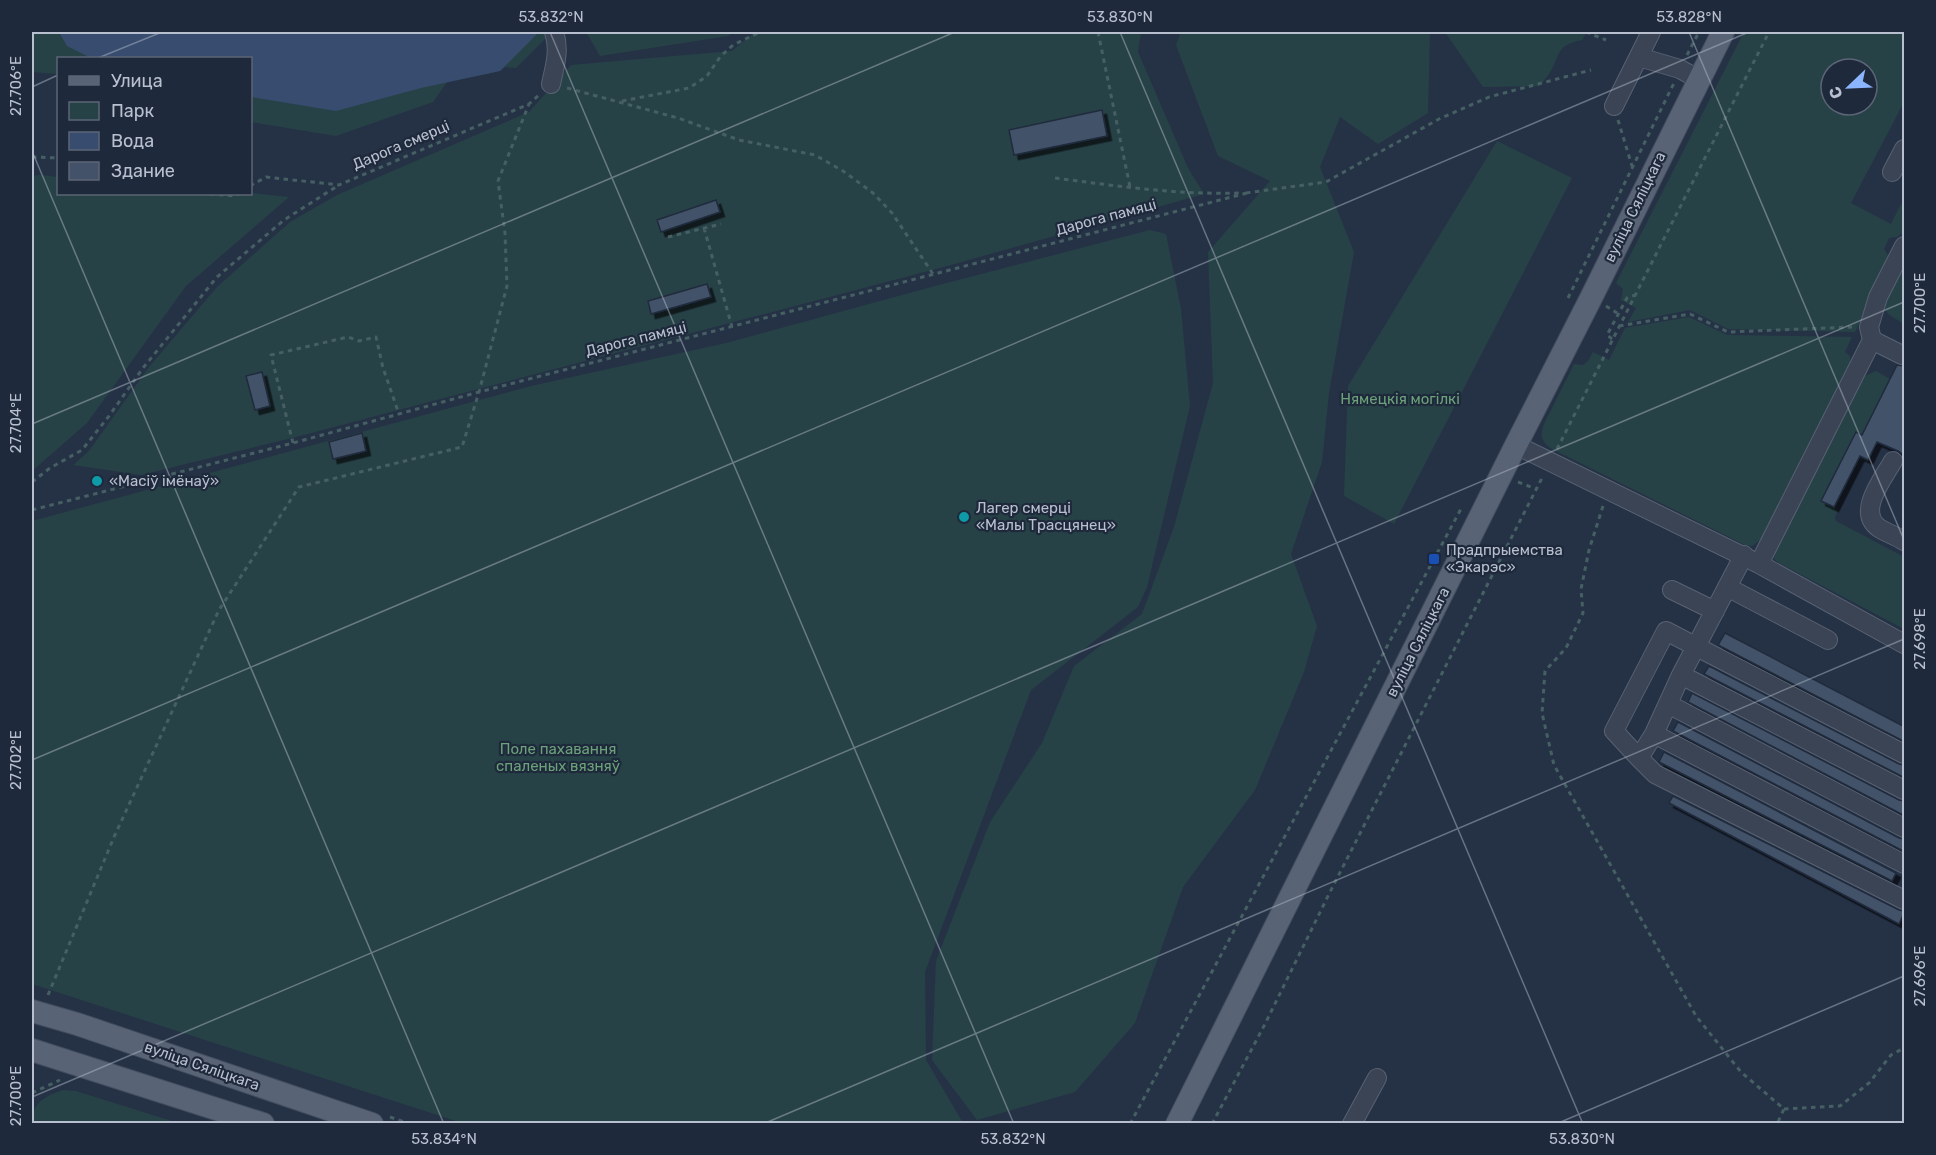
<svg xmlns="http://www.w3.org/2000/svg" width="1936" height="1155" viewBox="0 0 1936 1155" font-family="Rubik,sans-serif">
  <defs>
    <filter id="shadow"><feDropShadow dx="4.5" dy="4.5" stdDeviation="0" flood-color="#0009"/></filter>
  </defs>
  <rect width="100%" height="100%" fill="#253246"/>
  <path fill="#274247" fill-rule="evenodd" d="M32 32H552L516 68 505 67 500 71 447 82 433 102 336 136 251 122 250 58H58V74L32 72Z
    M586 32H734L728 36 600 56Z
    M755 32H1141L1138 52 1188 168 1204 194 951 265 296 437 141 475 73 465 89 451 149 367 217 287 290 222 337 195 529 112 571 65 732 51Z
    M1181 32H1430L1428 113 1378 144 1340 117 1320 167 1354 252 1329 393 1322 462 1291 554 1317 626 1304 672 1255 790 1183 887 1135 1023 1075 1092 977 1120 932 1060 936 961 990 822 1042 743 1074 666 1142 614 1174 527 1213 383 1208 252 1270 181 1218 156 1176 45Z
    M1445 32H1587L1582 40C1558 46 1562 48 1552 69 1549 75 1544 80 1540 86L1483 87Z
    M1744 32H1904V102L1851 203 1891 224 1904 198V232L1897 237 1889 238 1884 249 1889 257V262L1855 332 1728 329 1690 310 1628 322 1636 308 1621 300 1623 289 1616 283ZM1831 69H1867V105H1831Z
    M1497 141 1572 178 1394 524 1344 496 1348 386Z
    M40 175 58 177V194L251 193 289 197 186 286 87 423 32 471V176Z
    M1150 230 1166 234 1181 309 1190 406 1147 587 1138 607 1031 690 925 972 926 1060 963 1123H462L32 984V521L531 386 726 343 935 286Z
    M1904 261V324L1888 314 1883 304Z
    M1689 317 1727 335 1852 337 1845 352 1850 356 1851 362 1763 538 1752 546 1745 545 1554 450C1542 443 1539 437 1544 424L1574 364 1583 365 1588 361 1593 352 1609 360 1625 328Z
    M1876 371 1890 379 1862 435 1856 432 1821 501 1838 509 1835 518 1836 521 1904 557V629L1779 563 1774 559 1775 553 1861 380 1865 376Z
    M63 1090 76 1091 178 1123H34C30 1103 46 1096 63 1090Z"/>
  <path fill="#374c6e" d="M59 32H539L500 71 421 88 336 111 251 97 250 58H91L67 46Z"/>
  <path fill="#435269" stroke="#202b3d" stroke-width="1.5" filter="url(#shadow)" d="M1102 110 1107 136 1014 155 1009 130Z
    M716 200 720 212 661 232 657 220Z
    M707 284 711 297 651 314 648 301Z
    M1897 365 1905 366V456L1898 451 1877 442 1868 460 1860 456 1834 507 1821 501 1856 432 1862 435Z
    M262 372 270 406 255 410 246 376Z
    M362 433 366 451 333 459 329 442Z
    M1725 633 1905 727V742L1718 645Z
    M1709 666 1899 764 1905 765V778L1704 674Z
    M1692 693 1899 800 1905 801V816L1688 702Z
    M1678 722 1899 838 1905 839V852L1673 731Z
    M1664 752 1896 873 1892 881 1659 762Z
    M1673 796 1899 910 1905 911 1899 924 1669 803Z"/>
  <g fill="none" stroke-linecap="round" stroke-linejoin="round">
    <defs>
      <path id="minor" d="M1639 57 1680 69 1698 79
        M551 84C555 65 560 50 554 32
        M1614 106 1651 32
        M1892 172 1904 149
        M1872 340 1902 355
        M1516 445 1759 564 1872 340 1869 327 1878 297 1904 246
        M1893 461C1883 479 1856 512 1879 528 1887 533 1896 536 1904 541
        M1744 555 1681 675 1654 734 1639 758 1655 774 1904 900
        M1759 564 1904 644
        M1727 587 1828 640
        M1672 590 1715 611
        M1681 675 1904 790
        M1668 704 1904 828
        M1654 734 1904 864
        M1639 758 1614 731 1666 631 1904 754
        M1352 1124 1377 1078"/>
      <path id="major" d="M32 1011 77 1024 372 1124
        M32 1050 263 1124
        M1177 1124 1516 445 1591 298 1723 32"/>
    </defs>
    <use href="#minor" stroke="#586273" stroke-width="20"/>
    <use href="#major" stroke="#434d5f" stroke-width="24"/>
    <path stroke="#465f63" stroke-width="3" stroke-dasharray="4.5 4.5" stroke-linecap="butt" d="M1098 32 1130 187
      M1586 32 1606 40
      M1687 55 1699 32
      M567 88 678 118 739 140 815 155 843 171 873 193 892 213 933 274
      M622 101 689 88 707 76 720 57 733 45 760 32
      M1618 120 1632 166
      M32 157 58 158
      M1055 178C1117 186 1178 195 1239 193
      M250 186 266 177 339 185 529 104 540 94
      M1246 193 1326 182 1439 119 1489 97 1591 70
      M210 194 234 196 239 194
      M704 228 732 327
      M668 237 721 224
      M1568 298 1674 83
      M1606 306 1617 313
      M1619 326 1690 314 1728 332 1852 327
      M1612 339 1607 335 1627 298 1635 295
      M293 443 271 355 348 337 359 341 376 337 383 368 399 414
      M1557 449 1769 32
      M32 482 50 468 82 450 109 416 143 368 217 277 284 220 339 185
      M1518 482 1536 489
      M1603 506 1589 550 1581 589 1583 613 1566 648 1545 671 1542 713 1554 765 1696 1016 1741 1072 1784 1109 1777 1124
      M32 510 293 443 479 392 1247 193
      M48 995 114 837 219 610 299 487 462 447 479 392 507 286 505 233 498 181 529 104
      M32 1093 60 1080
      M1784 1109 1840 1106 1869 1083 1891 1055 1904 1048
      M390 1117 410 1124
      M1130 1124 1462 507
      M1212 1124 1265 1024 1330 892 1543 476"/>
    <use href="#minor" stroke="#3a4455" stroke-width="18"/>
    <use href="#major" stroke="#586375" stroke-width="22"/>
  </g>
  <path fill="none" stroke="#b8c0cf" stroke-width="1.5" stroke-opacity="0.45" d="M550 32 1014 1124M1120 32 1583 1124M1689 32 1904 540M98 58 162 32M32 87 58 75M32 151 444 1124M32 424 955 32M32 760 1749 32M32 1097 1904 302M763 1124 1904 639M1556 1124 1904 976"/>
  <g fill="#0f9aa8" stroke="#1e293b" stroke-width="2">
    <circle cx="97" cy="481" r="6"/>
    <circle cx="964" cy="517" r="6"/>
  </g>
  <rect fill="#1a4fb4" stroke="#1e293b" stroke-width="2" x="1428" y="553" width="12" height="12" rx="3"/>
  <g text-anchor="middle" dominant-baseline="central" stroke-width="4.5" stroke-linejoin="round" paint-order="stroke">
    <g font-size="15" fill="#b8c0cf" stroke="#1e293b">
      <text transform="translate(401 145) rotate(-23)">Дарога смерці</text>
      <text transform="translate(1635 207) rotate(-64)">вуліца Сяліцкага</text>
      <text transform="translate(1106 217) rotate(-15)">Дарога памяці</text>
      <text transform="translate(636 339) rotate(-14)">Дарога памяці</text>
      <text transform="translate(1418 642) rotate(-63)">вуліца Сяліцкага</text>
      <text transform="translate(202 1066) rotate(19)">вуліца Сяліцкага</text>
    </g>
    <g font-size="15" fill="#6ca27a" stroke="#1e293b">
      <text x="1400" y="399">Нямецкія могілкі</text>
      <text x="558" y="749">Поле пахавання<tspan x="558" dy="17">спаленых вязняў</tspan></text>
    </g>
    <g font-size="15" fill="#b8c0cf" stroke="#1e293b" text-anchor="start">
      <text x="109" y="481">«Масіў імёнаў»</text>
      <text x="976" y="508">Лагер смерці<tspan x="976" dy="17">«Малы Трасцянец»</tspan></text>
      <text x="1446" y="550">Прадпрыемства<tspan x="1446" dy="17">«Экарэс»</tspan></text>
    </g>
  </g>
  <rect width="1936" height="1155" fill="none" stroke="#1e293b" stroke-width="66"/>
  <rect x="57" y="57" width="195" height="138" fill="#1e293b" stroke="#5c6576" stroke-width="1.5"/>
  <rect x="69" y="76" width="30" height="9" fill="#586375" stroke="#5c6576" stroke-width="1.5"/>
  <text x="111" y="87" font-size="18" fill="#b8c0cf">Улица</text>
  <rect x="69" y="102" width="30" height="18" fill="#274247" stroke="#5c6576" stroke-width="1.5"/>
  <text x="111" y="117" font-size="18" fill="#b8c0cf">Парк</text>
  <rect x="69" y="132" width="30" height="18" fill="#374c6e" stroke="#5c6576" stroke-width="1.5"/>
  <text x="111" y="147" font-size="18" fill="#b8c0cf">Вода</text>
  <rect x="69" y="162" width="30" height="18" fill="#435269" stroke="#5c6576" stroke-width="1.5"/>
  <text x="111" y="177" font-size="18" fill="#b8c0cf">Здание</text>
  <g transform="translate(1849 87) rotate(247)"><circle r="28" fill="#1e293b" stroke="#5c6576" stroke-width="1.5"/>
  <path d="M0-4.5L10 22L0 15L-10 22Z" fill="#8cb5ff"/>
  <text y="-9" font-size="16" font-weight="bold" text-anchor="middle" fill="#b8c0cf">С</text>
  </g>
  <rect x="33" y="33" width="1870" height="1089" fill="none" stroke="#b8c0cf" stroke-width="2"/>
  <g font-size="15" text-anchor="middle" fill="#b8c0cf">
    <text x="551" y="22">53.832°N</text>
    <text x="1120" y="22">53.830°N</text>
    <text x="1689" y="22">53.828°N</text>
    <text transform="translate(16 86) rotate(-90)" y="5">27.706°E</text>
    <text transform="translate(1920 303) rotate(-90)" y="5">27.700°E</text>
    <text transform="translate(16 423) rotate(-90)" y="5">27.704°E</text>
    <text transform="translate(1920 639) rotate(-90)" y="5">27.698°E</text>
    <text transform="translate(16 760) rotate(-90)" y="5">27.702°E</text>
    <text transform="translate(1920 976) rotate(-90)" y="5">27.696°E</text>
    <text transform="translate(16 1096) rotate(-90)" y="5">27.700°E</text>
    <text x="444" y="1144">53.834°N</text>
    <text x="1013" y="1144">53.832°N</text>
    <text x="1582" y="1144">53.830°N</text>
  </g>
</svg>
